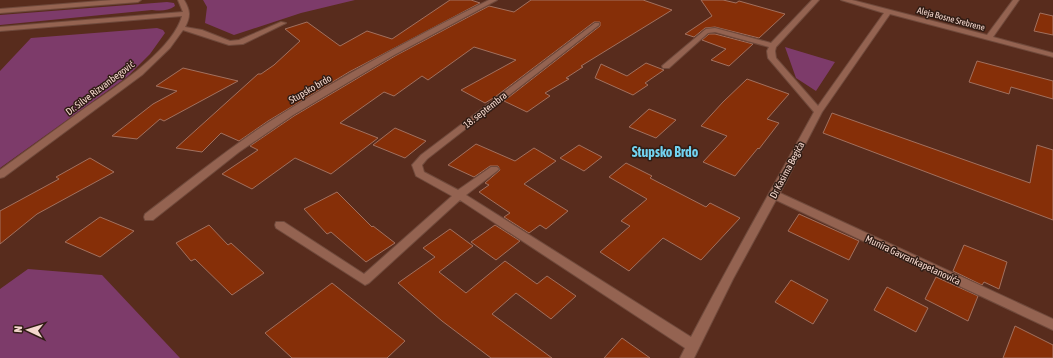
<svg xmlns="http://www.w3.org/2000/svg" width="1053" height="358" viewBox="0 0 1053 358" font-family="'Asap Condensed',sans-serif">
  <rect width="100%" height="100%" fill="#582c1d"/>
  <path fill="#7d3b6a" d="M203 0H355L301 13 234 35 205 23 207 7Z
    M167 2 174 3 175 6C168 11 161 11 152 10L0 25V15Z
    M157 28 163 30 165 33 150 54 127 77 0 168V71L31 38Z
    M785 47 835 62 816 91 796 78Z
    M28 269 102 275 180 358H0V289Z"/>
  <path fill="#862f08" stroke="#a2705e" d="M450 0H471L480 3 349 72 268 121 239 141 221 133 202 152 176 148 258 74H261L274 65 300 41 285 29 307 22 340 46 367 31 392 39Z
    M531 0H643L672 10 581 66 583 67 566 78 569 79 545 93 550 96 527 112 504 101 600 26V22H594L495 97 485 103 461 90 516 60 474 47 428 80 422 76 394 96 384 92 340 123 378 138 331 174 295 158 252 189 222 174 258 150 250 146 294 116 395 56 489 6 514 12Z
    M701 0H723L736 3 739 1 785 14 759 38 715 27 705 28 694 37 685 34 712 16Z
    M1040 13 1053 16V35L1034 31Z
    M709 34H715L753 44 729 66 711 60 726 49 702 40Z
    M977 61 1053 81V99L1011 87 1009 94 969 82Z
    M646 63 664 70 645 83 648 85 633 95 595 78 601 64 627 76Z
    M183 68 238 81 164 121 160 119 137 139 112 136 153 104 177 91 156 86Z
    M747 79 789 94 767 119 779 123 759 149 758 148 735 176 703 162 727 136 701 126 723 102Z
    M649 109 676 120 656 138 629 127Z
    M832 113 1030 183 1037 145 1053 150V220L823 133Z
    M395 128 426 141 405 158 373 145Z
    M476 144 515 161 534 148 556 161 524 184 568 211 546 229 540 225 529 233 504 217 510 213 479 192 489 185 485 183 500 170 498 166H490L474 177 448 165Z
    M579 145 602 157 584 171 560 158Z
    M90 158 114 172 37 214 0 244V211L59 179 56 177Z
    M626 163 652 176 650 178 706 207 710 203 740 218 701 260 663 238 629 271 600 252 630 226 621 221 647 199 609 177Z
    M337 192 372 227 373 226 395 243 366 262 331 232 327 234 304 209Z
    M799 214 859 241 849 260 788 231Z
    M100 217 134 231 100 257 65 242Z
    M209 225 228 245 231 243 264 273 232 295 195 259 191 261 176 243Z
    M495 225 520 241 496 260 471 242Z
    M450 229 473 246 439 272 466 293 505 261 537 284 547 276 576 296 551 319 516 293 492 314 552 358H491L442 321 398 283 435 257 423 248Z
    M964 245 1007 262 999 289 984 282 982 285 953 271Z
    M936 277 978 296 968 321 925 299Z
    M791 280 828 300 813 324 775 302Z
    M332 283 405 341 387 358H292L265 333Z
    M887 287 928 308 916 332 874 310Z
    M1015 326 1053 345V358H1003Z
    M622 338 650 358H604Z"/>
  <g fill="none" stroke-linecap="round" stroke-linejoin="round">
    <defs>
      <path id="minor" d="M113 0H141L138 2 0 13V9Z
        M178 0H184C190 10 191 16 185 27L202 30 230 41 239 40 281 22 286 23 243 44 229 45 183 30 170 48 142 75 4 177 0 178V170C27 150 54 131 81 111 111 90 172 52 182 16L0 31V27L183 12Z
        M489 0H497L394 55 293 115 239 152 153 220H145L144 217 145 214C186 183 226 150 269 122 340 77 414 37 489 0Z
        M812 0H819L776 47 775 51 776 58 818 106 884 13 841 0H852L987 35 1013 0H1019L993 37 1053 53V57L890 14 822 112 780 193 1053 319V330L776 200 733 279 694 358H680L685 348 460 200 369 283 365 285 276 228 275 225 276 222H284L364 274 452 196 416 176 412 165 421 155 595 23H599V25L427 159 422 165 424 172 458 190 491 167H497L499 169 497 171 466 195 691 337C730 262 773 187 814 112L768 58 767 51 769 47 715 32 708 33 669 68H663L662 66 706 29 715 28 771 43Z"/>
    </defs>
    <use href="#minor" stroke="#704a3c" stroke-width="2"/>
    <use href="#minor" fill="#946351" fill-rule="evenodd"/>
  </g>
  <g text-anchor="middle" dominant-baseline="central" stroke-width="3" stroke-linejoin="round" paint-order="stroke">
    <g font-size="9" fill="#f4d7cd" stroke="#301c14">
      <text transform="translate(951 19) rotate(15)">Aleja Bosne Srebrene</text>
    </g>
    <g font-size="10" fill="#f4d7cd" stroke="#301c14">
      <text transform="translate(100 88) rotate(-37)">Dr. Silve Rizvanbegović</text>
      <text transform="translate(310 89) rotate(-30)">Stupsko brdo</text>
      <text transform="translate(485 110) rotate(-38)">18. septembra</text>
      <text transform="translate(787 170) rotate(-62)">Dr Kasima Begića</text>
      <text transform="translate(913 260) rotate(25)">Munira Gavrankapetanovića</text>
    </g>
    <g font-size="14" font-weight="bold" fill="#72d3f0" stroke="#301c14">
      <text x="665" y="152">Stupsko Brdo</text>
    </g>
  </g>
  <g transform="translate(28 330) rotate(274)" stroke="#301c14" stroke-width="3" paint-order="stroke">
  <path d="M0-3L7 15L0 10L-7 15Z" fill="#f4d7cd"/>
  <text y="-6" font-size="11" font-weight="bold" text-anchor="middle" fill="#f4d7cd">N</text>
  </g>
</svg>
